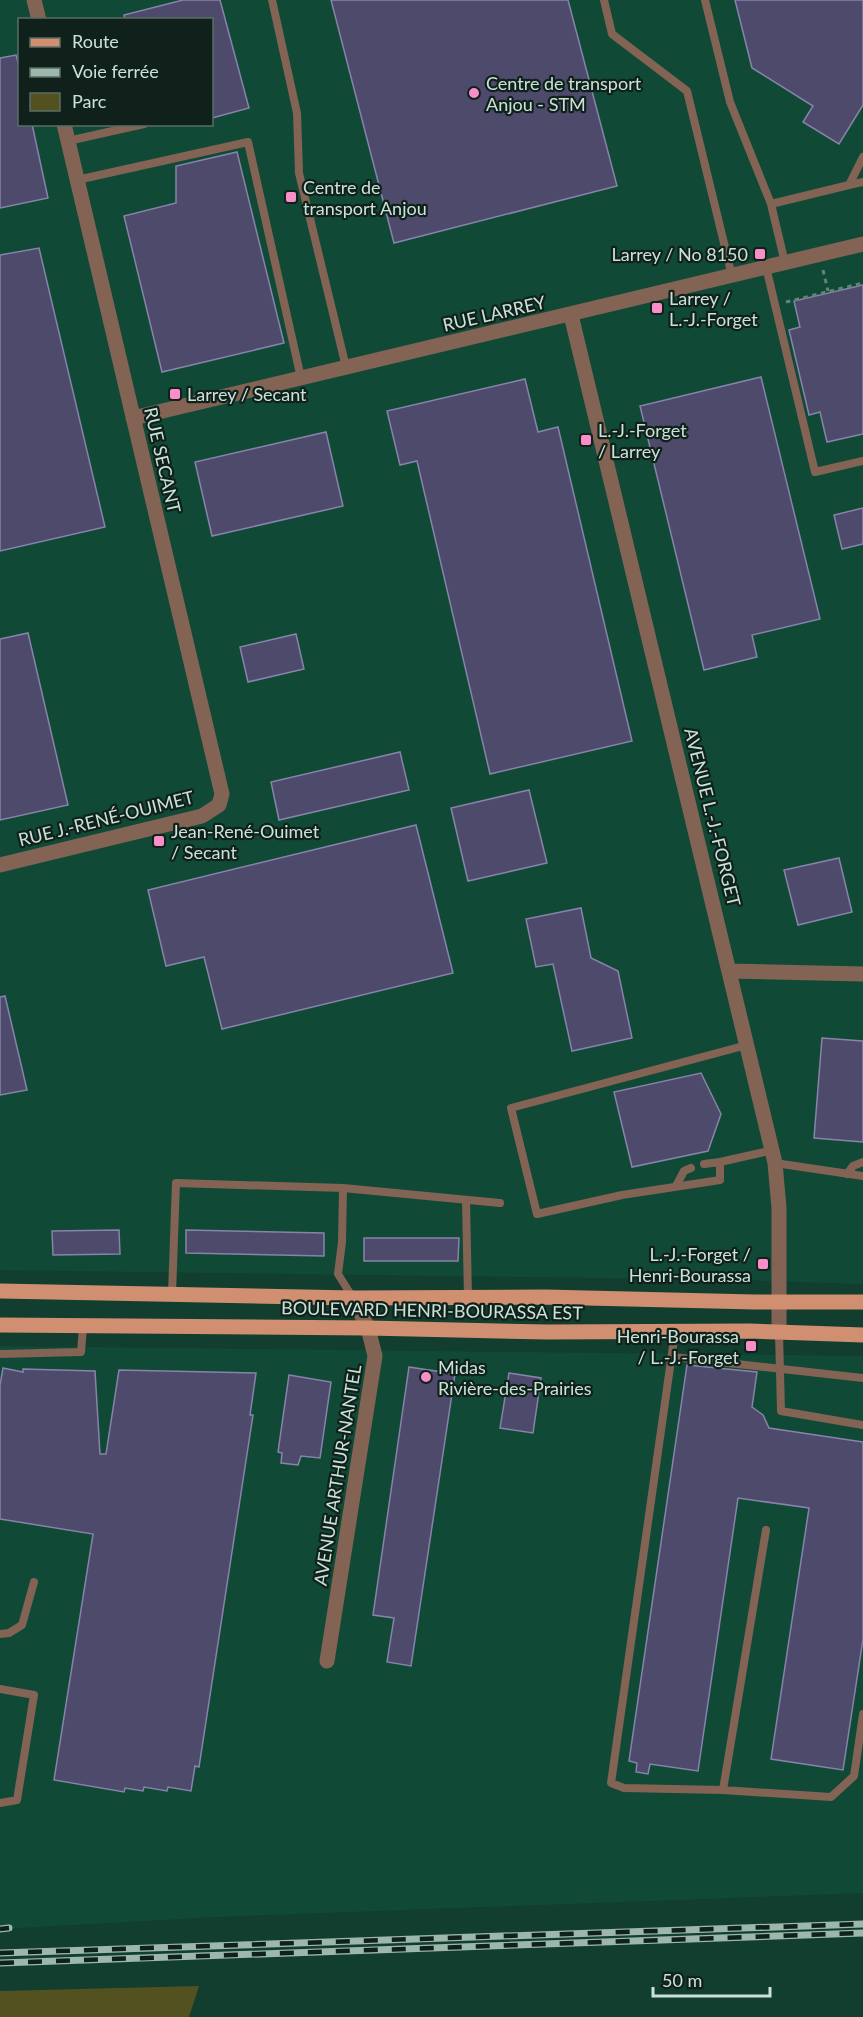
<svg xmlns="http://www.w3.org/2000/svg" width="863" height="2017" viewBox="0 0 863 2017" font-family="Lato,sans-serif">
  <rect width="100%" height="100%" fill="#123e2f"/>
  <path fill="#114937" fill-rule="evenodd" d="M0 0H863V1284L743 1280 0 1270ZM20 20H212V124H20Z
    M0 1346 863 1356V1893L216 1917 0 1929Z"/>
  <path fill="#535120" d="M199 1986 189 2017H0V1991Z"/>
  <path fill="#4d4a6c" stroke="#8684a9" stroke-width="1.5" d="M183 0H220L249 108 212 118V20H125L124 15Z
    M331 0H568L617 186 394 243Z
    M735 0H863V105L839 144 803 122 813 106 752 68Z
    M16 55 20 70V124H32L48 198 0 208V58Z
    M237 152 284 343 162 372 124 216 176 203V166Z
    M39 248 105 527 0 551V255Z
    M863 285V434L827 442 820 412 809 415 789 330 800 327 794 301Z
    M761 377 820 619 752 635 757 657 704 670 640 406Z
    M525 379 538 432 558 427 632 741 490 774 417 461 400 465 387 411Z
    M326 432 343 506 212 536 195 462Z
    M863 508V544L842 549 834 515Z
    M28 633 68 805 0 820V639Z
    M296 634 304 669 248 682 240 647Z
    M400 752 409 790 279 820 271 782Z
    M529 790 547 863 468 881 451 808Z
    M416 825 453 973 222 1029 204 957 166 966 148 890Z
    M839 858 852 912 798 925 784 870Z
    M581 908 591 958 618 971 632 1038 572 1051 553 964 536 967 526 919Z
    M5 996 27 1090 0 1095V997Z
    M822 1038 863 1041V1142L814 1138Z
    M701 1073 721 1114 708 1151 632 1167 614 1092Z
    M119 1230 120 1254 53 1255 52 1231Z
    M186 1230 324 1233V1256L186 1253Z
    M364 1238H459L458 1261H364Z
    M687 1365 757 1372 752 1407 763 1415 769 1428 863 1442V1639L843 1770 771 1759 809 1508 738 1498 698 1771 650 1764 648 1774 636 1772 637 1763 629 1761Z
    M409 1367 455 1374 411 1666 387 1662 394 1618 373 1615Z
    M3 1368 23 1372V1369L95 1371 100 1454H106L119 1370 256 1373 250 1415H253L199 1767 195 1766 191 1791 168 1787 167 1791 144 1787 143 1791 125 1788 124 1792 54 1780 93 1534 0 1519V1385Z
    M509 1373 541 1378 533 1433 500 1428Z
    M289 1375 331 1382 320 1458 301 1456 298 1465 281 1463 282 1453 278 1452Z"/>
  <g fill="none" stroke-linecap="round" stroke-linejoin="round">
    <path stroke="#628578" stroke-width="3" stroke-dasharray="4.5 4.5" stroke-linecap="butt" d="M823 270 828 291
      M786 302 863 283"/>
    <path stroke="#836354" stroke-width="8" d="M272 0 297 113 299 173 346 367
      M604 0 612 34 687 91 732 276
      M705 0 730 102 771 204 785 263
      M68 141 144 124
      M77 180 248 142 301 378
      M849 185 863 182
      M771 204 849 185 863 157
      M766 267 815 472 863 461
      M747 1045 511 1108 537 1214 622 1195 720 1180V1162L773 1150
      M775 1163 863 1176
      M704 1164 720 1162
      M847 1174 853 1166 863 1162
      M676 1186 684 1171 691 1168
      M343 1188 500 1203
      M466 1201 468 1298
      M172 1294 176 1183 343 1188 342 1242 338 1274 353 1298
      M675 1332 611 1783 624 1788 723 1790 831 1797 854 1776 863 1714
      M779 1333 781 1411 863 1425
      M0 1354 81 1352 83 1327
      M673 1357 863 1378
      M0 1634 9 1633 22 1625 34 1582
      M0 1689 34 1695 17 1800 0 1803
      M723 1790 766 1530"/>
    <path stroke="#836354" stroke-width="15" d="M34 0 39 20
      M571 315 775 1163 779 1208V1333
      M133 418 863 244
      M0 865 202 816 219 805 222 794 64 124
      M730 971 863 974
      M327 1661 375 1356 368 1328 353 1298"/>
    <path stroke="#d08f70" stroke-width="15" d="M0 1291 353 1298 545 1297 755 1302H863
      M0 1325 368 1328 547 1332 749 1331 863 1335"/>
    <defs>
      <path id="rail" d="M0 1929 9 1928
        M0 1953 863 1924
        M0 1963 863 1933"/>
    </defs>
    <use href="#rail" stroke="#9cb8ad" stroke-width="7"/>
    <use href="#rail" stroke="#0f211a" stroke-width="4.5" stroke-dasharray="14" stroke-linecap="butt"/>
  </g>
  <g fill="#f98fc9" stroke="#0f211a" stroke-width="2">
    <circle cx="474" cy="93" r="6"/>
    <rect x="285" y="191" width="12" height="12" rx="3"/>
    <rect x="754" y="248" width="12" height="12" rx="3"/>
    <rect x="651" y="302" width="12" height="12" rx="3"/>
    <rect x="169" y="388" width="12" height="12" rx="3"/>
    <rect x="580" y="434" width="12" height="12" rx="3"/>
    <rect x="153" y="835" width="12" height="12" rx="3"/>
    <rect x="757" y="1258" width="12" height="12" rx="3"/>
    <rect x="745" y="1340" width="12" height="12" rx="3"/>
    <circle cx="426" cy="1377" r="6"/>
  </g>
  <g text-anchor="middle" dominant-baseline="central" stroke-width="4.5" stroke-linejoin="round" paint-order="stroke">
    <g font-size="18" fill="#cbe2d8" stroke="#0f211a" text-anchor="start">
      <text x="486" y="83">Centre de transport<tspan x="486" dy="21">Anjou - STM</tspan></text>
      <text x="303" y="187">Centre de<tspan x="303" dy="21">transport Anjou</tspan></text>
      <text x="748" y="254" text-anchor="end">Larrey / No 8150</text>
      <text x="669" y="298">Larrey /<tspan x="669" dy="21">L.-J.-Forget</tspan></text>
      <text x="187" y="394">Larrey / Secant</text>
      <text x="598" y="430">L.-J.-Forget<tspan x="598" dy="21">/ Larrey</tspan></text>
      <text x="171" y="831">Jean-René-Ouimet<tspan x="171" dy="21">/ Secant</tspan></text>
      <text x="751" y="1254" text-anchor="end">L.-J.-Forget /<tspan x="751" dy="21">Henri-Bourassa</tspan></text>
      <text x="739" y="1336" text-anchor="end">Henri-Bourassa<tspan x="739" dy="21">/ L.-J.-Forget</tspan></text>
      <text x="438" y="1367">Midas<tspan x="438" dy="21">Rivière-des-Prairies</tspan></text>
    </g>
    <g font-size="18" fill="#cbe2d8" stroke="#0f211a">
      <text transform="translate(494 313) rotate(-13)">RUE LARREY</text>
      <text transform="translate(163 460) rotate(77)">RUE SECANT</text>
      <text transform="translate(713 817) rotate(76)">AVENUE L.-J.-FORGET</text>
      <text transform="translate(106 818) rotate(-14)">RUE J.-RENÉ-OUIMET</text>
      <text transform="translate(432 1310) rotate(1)">BOULEVARD HENRI-BOURASSA EST</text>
      <text transform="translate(337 1475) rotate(-81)">AVENUE ARTHUR-NANTEL</text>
    </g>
  </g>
  <rect x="18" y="18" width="195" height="108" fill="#0f211a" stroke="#5a6e66" stroke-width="1.5"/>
  <rect x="30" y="38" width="30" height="9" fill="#d08f70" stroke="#5a6e66" stroke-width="1.5"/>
  <text x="72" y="48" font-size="18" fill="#cbe2d8">Route</text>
  <rect x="30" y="68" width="30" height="9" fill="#9cb8ad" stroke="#5a6e66" stroke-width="1.5"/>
  <text x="72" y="78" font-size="18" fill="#cbe2d8">Voie ferrée</text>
  <rect x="30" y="93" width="30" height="18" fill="#535120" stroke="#5a6e66" stroke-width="1.5"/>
  <text x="72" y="108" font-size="18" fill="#cbe2d8">Parc</text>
  <path d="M653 1987v9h117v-9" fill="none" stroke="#cbe2d8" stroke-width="3"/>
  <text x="662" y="1987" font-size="18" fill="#cbe2d8" stroke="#0f211a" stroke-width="4.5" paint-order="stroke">50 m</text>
</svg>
